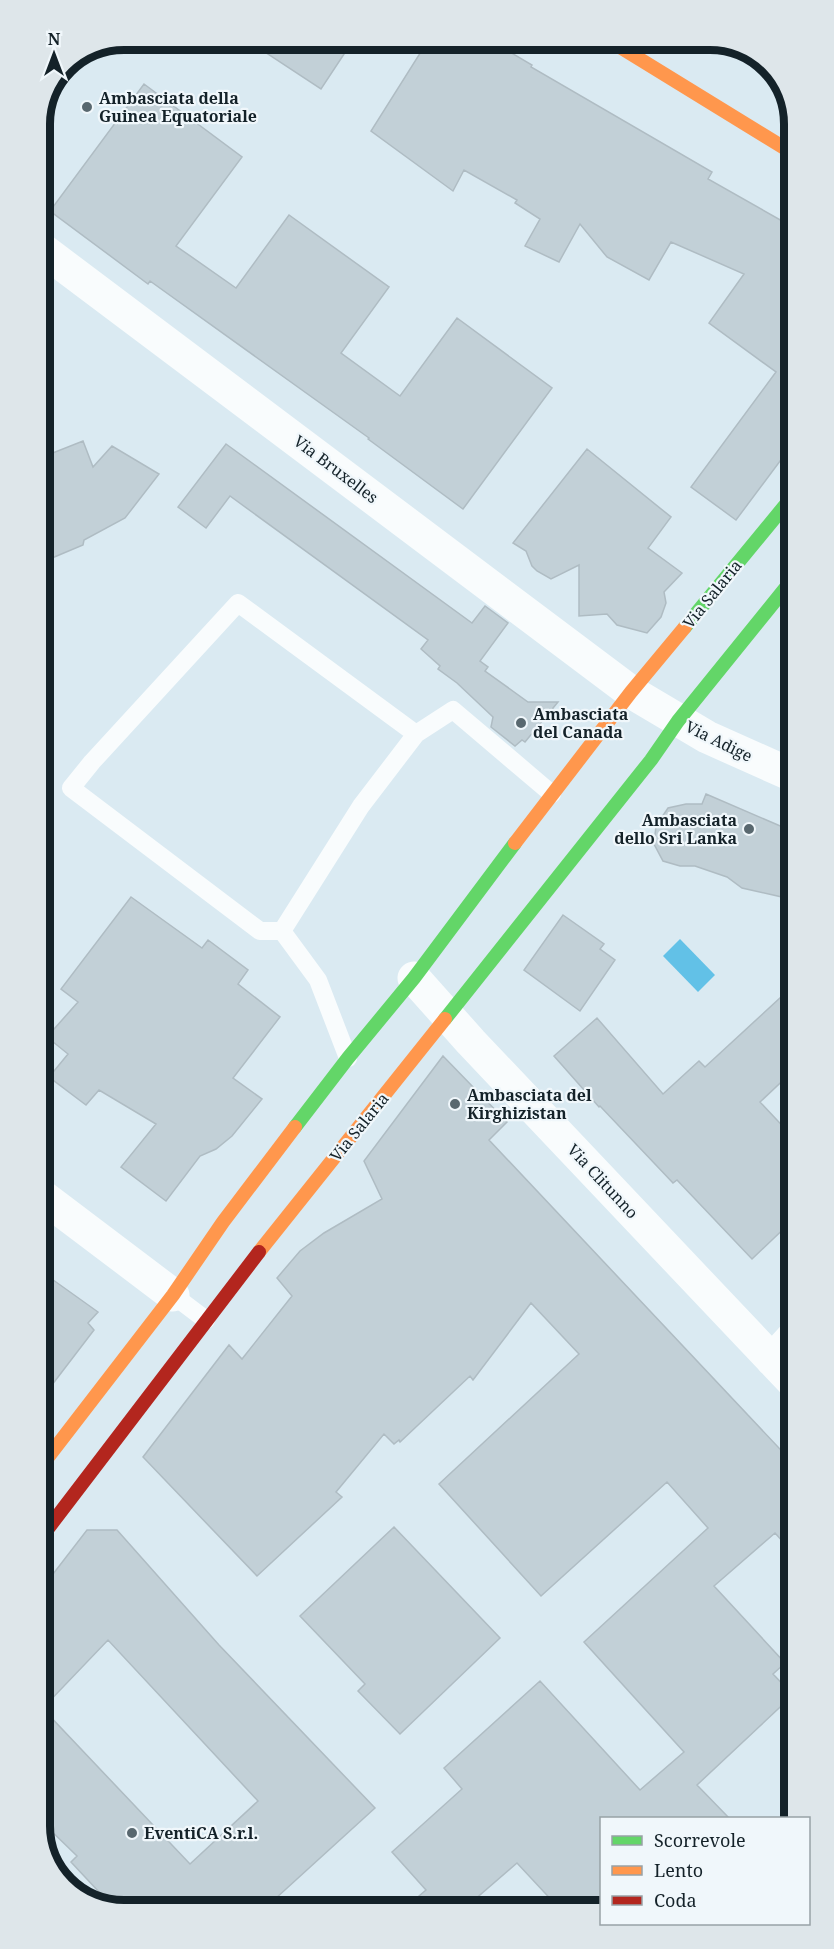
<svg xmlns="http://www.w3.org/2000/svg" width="834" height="1949" viewBox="0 0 834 1949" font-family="'Noto Serif',serif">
  <rect width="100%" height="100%" fill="#daeaf2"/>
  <path fill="#62c1e7" d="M680 939 715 975 698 992 663 956Z"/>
  <path fill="#c2d0d7" stroke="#afbcc3" stroke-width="1.5" d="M245 39H354L321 89Z
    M429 39H488L532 65 531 67 712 172 708 179 791 226 792 445 736 520 691 487 776 372 709 323 744 274 671 242 649 280 607 257 580 224 559 262 525 246 540 219 515 203 517 200 464 170 453 191 371 131Z
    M144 84 242 157 176 246 236 288 289 215 389 287 341 353 400 396 457 318 552 388 463 509 368 439 369 438 150 281 148 284 50 211Z
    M83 441 93 467 112 446 159 474 125 518 84 540 83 545 40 563V458Z
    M226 444 472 623 485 606 508 623 480 661 488 667 485 671 528 702H558L525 742 522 740 515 746 491 727 493 717 457 683 438 669 440 666 421 649 428 640 230 496 206 528 178 507Z
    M587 449 671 517 648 548 682 573 664 592 666 603 661 617 647 633 617 625 607 614 579 616V565L551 579 537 571 532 566 526 551 513 543Z
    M706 794 792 831 793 884H783L782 897 742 888 727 877 695 866H680L663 861 654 844 656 826 668 808 686 804H702Z
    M131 897 202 948 208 940 248 970 238 984 280 1017 233 1078 262 1099 232 1136 216 1149 200 1156 166 1201 121 1167 156 1124 99 1090 86 1105 49 1077 68 1054 47 1037 78 1002 61 989Z
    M563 915 604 944 600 949 615 960 580 1011 524 970Z
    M793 986V1071L760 1102 793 1137V1220L752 1259 677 1180 673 1183 600 1106 599 1107 554 1056 597 1018 663 1094 699 1061 705 1067Z
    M443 1056 507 1122 489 1140 794 1464V1554L775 1533 714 1586 785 1663 773 1674 793 1695 697 1785 729 1818H602V1907H558L517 1863 466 1907 405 1908 426 1890 392 1852 462 1789 444 1768 540 1681 640 1790 684 1752 584 1642 708 1528 667 1482 541 1596 439 1484 579 1354 531 1303 473 1380 470 1376 400 1442 399 1440 394 1444 384 1434 336 1492 342 1497 257 1576 143 1457 229 1345 242 1359 292 1296 277 1278 300 1251 324 1233 382 1199 364 1161Z
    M42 1272 98 1312 88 1323 94 1330 42 1398Z
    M394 1527 500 1638 400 1734 358 1691 365 1684 300 1616Z
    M87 1530H117L219 1645 375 1808 264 1909 114 1908 71 1862 77 1856 43 1823V1709L190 1864 258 1801 108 1640 43 1708V1587Z"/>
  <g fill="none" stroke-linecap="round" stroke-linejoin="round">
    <path stroke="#f9fcfd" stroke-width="18" d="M416 734 238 603 92 762 71 788 260 931H282L361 806 416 734 453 710 552 794
      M282 931 318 980 348 1058
      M173 1295 206 1320"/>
    <path stroke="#f9fcfd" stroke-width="33" d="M39 247 631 692 707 737 792 775
      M414 978 471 1042 794 1383
      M42 1196 173 1295
      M772 1360 794 1336"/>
    <path stroke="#63d668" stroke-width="14" d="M685 627 792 497
      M445 1019 651 760 678 721 792 580
      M295 1127 348 1058 414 978 515 843"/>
    <path stroke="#ff974d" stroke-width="14" d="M607 39 791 152
      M515 843 631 692 685 627
      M259 1252 445 1019
      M42 1465 173 1295 223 1222 295 1127"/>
    <path stroke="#b3261e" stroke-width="14" d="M43 1535 259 1252"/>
  </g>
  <g fill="#59686f" stroke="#f0f7fb" stroke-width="2">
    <circle cx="87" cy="107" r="6"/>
    <circle cx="521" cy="723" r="6"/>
    <circle cx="749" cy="829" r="6"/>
    <circle cx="455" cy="1104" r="6"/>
    <circle cx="132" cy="1833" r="6"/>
  </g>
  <g text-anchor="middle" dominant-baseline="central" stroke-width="4.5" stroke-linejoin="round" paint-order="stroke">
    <g font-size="16" font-weight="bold" fill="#142229" stroke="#f0f7fb" text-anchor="start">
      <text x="99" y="98">Ambasciata della<tspan x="99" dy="18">Guinea Equatoriale</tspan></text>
      <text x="533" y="714">Ambasciata<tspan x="533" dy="18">del Canada</tspan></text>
      <text x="737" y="820" text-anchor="end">Ambasciata<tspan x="737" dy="18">dello Sri Lanka</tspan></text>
      <text x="467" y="1095">Ambasciata del<tspan x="467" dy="18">Kirghizistan</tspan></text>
      <text x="144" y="1833">EventiCA S.r.l.</text>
    </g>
    <g font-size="16" fill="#142229" stroke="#f0f7fb">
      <text transform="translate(336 469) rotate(37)">Via Bruxelles</text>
      <text transform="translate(712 594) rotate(-51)">Via Salaria</text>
      <text transform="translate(719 741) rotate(26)">Via Adige</text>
      <text transform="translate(359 1127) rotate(-51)">Via Salaria</text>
      <text transform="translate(603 1181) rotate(47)">Via Clitunno</text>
    </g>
  </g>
  <path d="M0 0H834V1949H0ZM124 50H710A74 74 0 0 1 784 124V1826A74 74 0 0 1 710 1900H124A74 74 0 0 1 50 1826V124A74 74 0 0 1 124 50Z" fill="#dee6ea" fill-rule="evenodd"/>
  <path fill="none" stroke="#142229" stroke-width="8" d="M124 50H710A74 74 0 0 1 784 124V1826A74 74 0 0 1 710 1900H124A74 74 0 0 1 50 1826V124A74 74 0 0 1 124 50Z"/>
  <rect x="600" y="1817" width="210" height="108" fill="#f0f7fb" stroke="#98a2a7" stroke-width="1.5"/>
  <rect x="612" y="1836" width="30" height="9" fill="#63d668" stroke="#98a2a7" stroke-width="1.5"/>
  <text x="654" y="1847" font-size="18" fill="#142229">Scorrevole</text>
  <rect x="612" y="1866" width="30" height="9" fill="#ff974d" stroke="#98a2a7" stroke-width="1.5"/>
  <text x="654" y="1877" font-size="18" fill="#142229">Lento</text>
  <rect x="612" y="1896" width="30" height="9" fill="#b3261e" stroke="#98a2a7" stroke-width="1.5"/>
  <text x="654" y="1907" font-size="18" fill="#142229">Coda</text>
  <g transform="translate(54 54)" stroke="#f0f7fb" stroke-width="4.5" paint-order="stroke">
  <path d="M0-4.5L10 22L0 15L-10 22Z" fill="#142229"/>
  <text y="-9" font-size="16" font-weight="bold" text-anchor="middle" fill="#142229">N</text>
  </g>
</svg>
